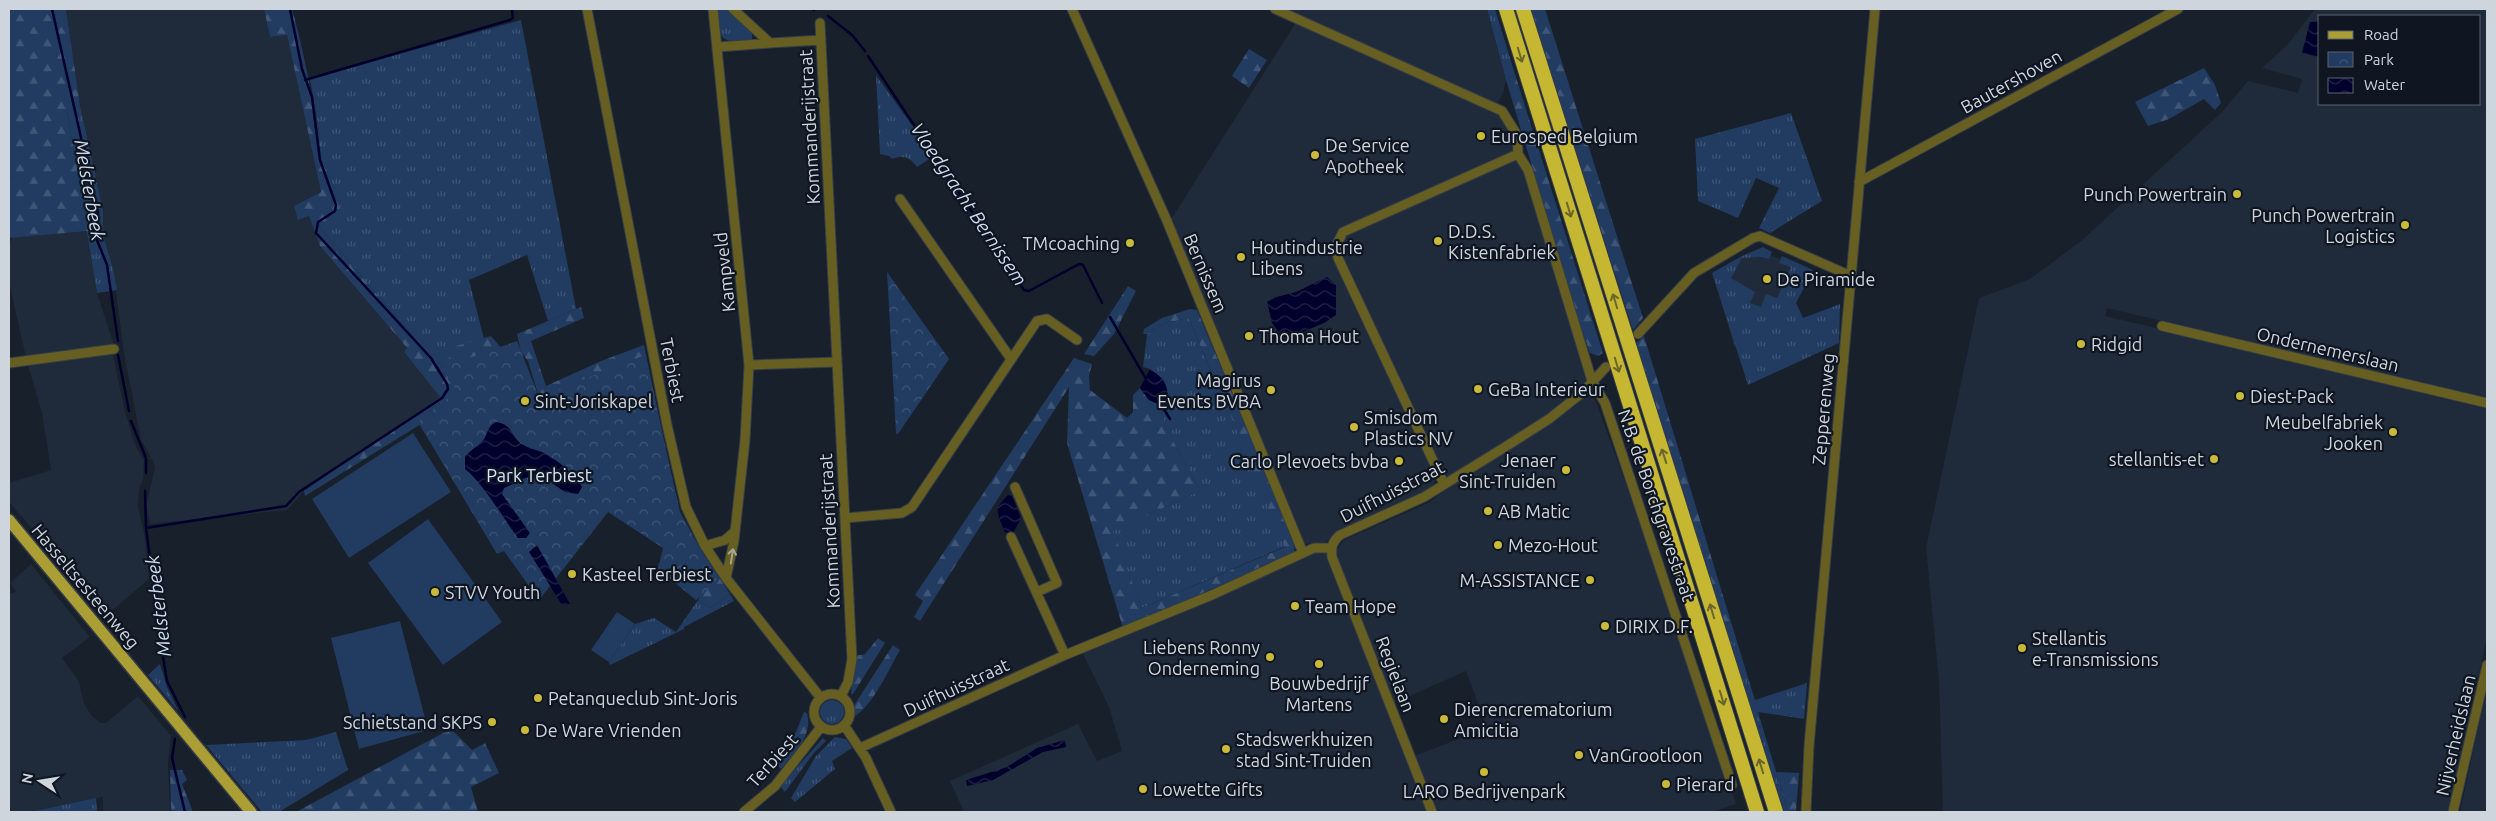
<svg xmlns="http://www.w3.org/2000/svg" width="2496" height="821" viewBox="0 0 2496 821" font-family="Ubuntu,sans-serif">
  <defs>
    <pattern id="grass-tufts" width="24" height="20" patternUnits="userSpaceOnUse" patternTransform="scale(1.25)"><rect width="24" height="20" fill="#213b61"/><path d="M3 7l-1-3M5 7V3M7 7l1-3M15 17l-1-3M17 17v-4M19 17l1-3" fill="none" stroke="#405677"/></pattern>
    <pattern id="forest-firs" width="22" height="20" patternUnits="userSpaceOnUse" patternTransform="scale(1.25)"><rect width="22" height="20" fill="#213b61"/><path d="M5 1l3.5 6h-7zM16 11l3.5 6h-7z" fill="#405677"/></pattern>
    <pattern id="park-crowns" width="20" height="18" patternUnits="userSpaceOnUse" patternTransform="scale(1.25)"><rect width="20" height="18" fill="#213b61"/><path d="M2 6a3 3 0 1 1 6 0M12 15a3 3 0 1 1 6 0" fill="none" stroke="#405677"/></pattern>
    <pattern id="water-waves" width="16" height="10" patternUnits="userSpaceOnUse" patternTransform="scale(1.25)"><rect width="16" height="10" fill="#00002c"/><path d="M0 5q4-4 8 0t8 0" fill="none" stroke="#24244a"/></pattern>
  </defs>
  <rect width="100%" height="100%" fill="#18202b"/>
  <path fill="#1f2a3a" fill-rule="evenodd" d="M66 9H264L270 37 287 35 321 192 294 206 298 220 309 216 320 246 407 348 404 352 440 397 304 491 287 510 150 524 146 505 155 468 152 459H144L143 479 139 489 138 507 144 533 149 579 107 615 9 502V483L51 470 42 413 27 362 9 282V244L13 237 88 231 97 293 114 345 113 355 125 412 136 447 143 459 151 458 141 440 124 353 113 268 103 235V210L80 105Z
    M1293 9H1487L1506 80 1503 93 1497 104 1521 165 1587 377 1681 636 1736 804 1712 812H1437L1414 756 1487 728 1466 671 1394 703 1335 552 1344 540 1428 503 1452 486 1340 275 1436 478 1432 486 1419 494 1335 533 1326 542 1303 544 1170 221 1300 16 1290 12Z
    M2315 9H2487V398L2107 308 2105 316 2487 406V637L2448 812H1943L1939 681 1926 548 1979 298 2030 279 2081 241 2222 112 2248 81 2298 93 2302 79 2262 68 2288 44ZM2320 16H2480V104H2320Z
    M1758 250 1812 272 1796 303 1803 318 1734 347 1713 272Z
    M1315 553H1326L1428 812H964L950 781 1078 724 1097 761 1122 751 1109 707 1082 652 1137 631Z
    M31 564 90 637 62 658 79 681 84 704 92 716 101 723H106L138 696 171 736 168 763 170 812H103V797L30 812H9V594L16 592 10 583Z
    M2487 691V812H2460L2481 716Z"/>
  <path fill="url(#grass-tufts)" d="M717 9H729L752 33V39C747 41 742 41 736 41 716 43 718 23 717 9Z
    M1487 9H1495L1515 74 1506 80Z
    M521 20 576 309 548 321 527 255 469 280 484 339 476 342 444 367 437 362 457 389 319 226 331 182 324 160 310 79Z
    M876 75 934 156 917 167C910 157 903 155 892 159L889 156 880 154Z
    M80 105 103 210V235L113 268 117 290 97 293 67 110Z
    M1791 113 1822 201 1770 233 1759 228 1779 188 1756 178 1738 218 1698 201 1695 139Z
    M1763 247 1772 252 1769 259 1761 257 1742 258 1731 278 1755 292 1750 303 1761 307 1766 294 1777 298 1791 267 1779 263 1782 256 1813 270 1796 303 1803 318 1840 304 1839 343 1748 385 1712 273 1742 256Z
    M1189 318 1218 389 1208 399 1225 401 1286 546 1142 608 1112 531 1200 491 1164 424V407L1160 405 1165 400 1150 369 1143 367 1147 334 1165 323Z
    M730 594 734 601 684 627V629L610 665 609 662 635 624 654 618 676 632 698 600 711 608Z
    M1731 622 1755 700 1807 683 1804 719 1758 712 1787 808 1796 812H1784L1725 625Z
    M160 664 167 687 179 712 148 675Z
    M820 712a12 12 0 1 1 24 0a12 12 0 1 1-24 0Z
    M336 732 348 770 279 812H262L206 745 306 740Z
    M835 737 846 739 852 748 832 761 835 769 795 802 791 798 816 756Z
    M823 738 826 741 814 753 785 792 780 786Z
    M96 798 97 812H30Z"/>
  <path fill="url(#forest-firs)" d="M9 9H66L80 105 67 111 88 231 9 238Z
    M264 9H292C311 75 317 145 341 210L319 226 450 381 434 360 444 367 456 346 491 336 507 355 421 424 305 496 304 491 440 397 404 352 407 348 320 246 309 216 298 220 294 206 321 192 287 35 270 37Z
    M1530 9H1545L1643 318 1633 330Z
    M1249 49 1267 60 1249 88 1232 76Z
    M2204 68 2215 85 2221 103 2215 110 2204 99 2169 119 2148 126 2135 102Z
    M1515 74 1603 353 1598 356 1590 353 1580 325 1506 80Z
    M1128 286 1136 291 1114 334 1094 356 1084 354Z
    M581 307 584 318 531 341 546 386 601 361 644 345 671 476 539 397 528 361 521 352 517 334Z
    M1190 309 1197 310 1295 544 1294 553 1123 628 1067 443 1069 387 920 621 914 617 923 601 915 595 1074 358 1092 364 1089 376 1090 390 1127 418 1133 412V395L1140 388 1149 400 1164 407V424L1200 491 1113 531 1142 608 1285 547 1225 402 1220 409 1212 411 1206 408 1208 399 1218 389 1189 318 1165 323 1147 334H1143L1144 329 1162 318Z
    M1644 336 1731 622 1725 625 1636 343Z
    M699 547 730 594 711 608 698 600 707 584 667 570 658 565 666 554Z
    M878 638 885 643 853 694H851L855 656 865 654Z
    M893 645 900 650C889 669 873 705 855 716L853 707Z
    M804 712 807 713C813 736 795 752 781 769L777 765 796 732Z
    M453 731 472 750 485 743 499 773 471 787 478 812H296L443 733Z
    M170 770H182L187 780 182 784 193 812H171Z
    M1776 772 1799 773 1796 811H1789L1787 808Z"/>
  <path fill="url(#park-crowns)" d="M887 272 949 359 898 434H896Z
    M517 341 539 397 645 355 680 512 718 581 696 600 658 569 663 548 608 512 539 600 504 551 497 554 418 422 457 390 447 378 444 367Z"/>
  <path fill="#213b61" d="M413 433 451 492 349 558 312 499Z
    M428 519 502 622 443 665 368 563Z
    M617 612 635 624 609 662 591 650Z
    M400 621 428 730 359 749 331 638Z"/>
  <path fill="url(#water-waves)" d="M2320 21V57L2302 53 2310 22Z
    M1327 277 1336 285V315L1324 323 1289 338 1282 337 1272 323 1267 302 1276 297 1296 292Z
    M1150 369C1162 377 1167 382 1168 396L1160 405 1149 400 1140 388Z
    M496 422C511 424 510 433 518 441 525 448 535 449 544 453 558 460 574 474 582 487L578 494 565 492 537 473 504 488 502 494 530 533 526 538H518C504 519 482 482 465 469V457C470 450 480 445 484 439 488 432 488 426 496 422Z
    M1008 495 1012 496 1021 518 1013 533 1009 534C1003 532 1004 531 1002 525 996 510 995 508 1008 495Z
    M537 545 570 604 562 605 529 552Z
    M1065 740 1066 747 1043 752 993 780 967 786 966 780 1007 767 1037 748Z"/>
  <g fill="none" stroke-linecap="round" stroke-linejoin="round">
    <path stroke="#00002c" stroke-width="2.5" d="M52 9 98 213 97 240 107 265 118 341
      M812 9 814 10
      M828 16 852 35 865 51
      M868 56 1024 290 1029 291 1079 264 1083 265 1102 303
      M305 80 510 20 513 18 512 9
      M1110 317 1146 379
      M118 355 129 411
      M1160 403 1170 419
      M131 421 146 458V473
      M145 491 146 528 163 657 167 681 185 717
      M146 528 286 506 299 492 442 398 448 389 447 384 431 358 316 233 318 222 335 211 336 205 320 160 312 97 302 69 290 9
      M175 739 172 758 185 812"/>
    <defs>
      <path id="minor" d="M587 9 667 425 686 507 705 546 726 578 820 697
        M713 9 749 365 745 440 734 541 726 578
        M733 9 770 43 821 40
        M1072 9 1167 221 1303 553
        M1275 9 1502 111 1517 135 1518 154 1528 170 1592 381 1605 403 1732 785
        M820 23 852 659 848 682 841 696
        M718 47 770 43
        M1859 182 2178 9
        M900 199 1011 359
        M2162 326 2487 403
        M1638 334 1694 273 1753 238 1760 236 1851 276
        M9 363 114 349
        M749 365 837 362
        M1444 484 1338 258 1336 246 1343 232 1518 154
        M1015 487 1057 583 1037 592
        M845 518 902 513 912 507 1037 321 1047 319 1077 340
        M1011 537 1065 655
        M705 546 725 540 734 532
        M814 712a18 18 0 1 1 36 0a18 18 0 1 1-36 0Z
        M844 725 866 758 891 812
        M860 748 1065 655 1212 595 1314 548H1331
        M744 812 775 786 821 727
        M1432 812 1332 557C1331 547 1332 542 1340 535L1424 497 1505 447 1549 419 1583 392 1606 367
        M1806 812 1809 746 1875 9
        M2453 812 2487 665"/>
      <path id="major" d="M9 520 251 812"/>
      <path id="highway" d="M1506 9 1757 812
        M1523 9 1776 812"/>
    </defs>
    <use href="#minor" stroke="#353d47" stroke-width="11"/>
    <use href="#major" stroke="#353d47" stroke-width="14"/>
    <use href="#highway" stroke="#353d47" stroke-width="16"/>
    <use href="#minor" stroke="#665f21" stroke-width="9"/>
    <use href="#major" stroke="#aa9e35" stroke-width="11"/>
    <use href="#highway" stroke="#c6b733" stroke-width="14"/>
  </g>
  <defs><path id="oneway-shaft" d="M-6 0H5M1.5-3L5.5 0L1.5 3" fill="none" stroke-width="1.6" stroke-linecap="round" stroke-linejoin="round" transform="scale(1.25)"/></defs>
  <g stroke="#6a662a">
    <use href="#oneway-shaft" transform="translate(1520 55) rotate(73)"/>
    <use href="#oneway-shaft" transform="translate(1569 210) rotate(73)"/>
    <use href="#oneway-shaft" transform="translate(1615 301) rotate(-107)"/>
    <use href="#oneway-shaft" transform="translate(1617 365) rotate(73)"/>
    <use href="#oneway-shaft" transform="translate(1664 456) rotate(-108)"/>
    <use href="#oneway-shaft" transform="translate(1712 611) rotate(-107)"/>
    <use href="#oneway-shaft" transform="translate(1722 698) rotate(73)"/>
    <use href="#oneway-shaft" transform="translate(1761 766) rotate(-107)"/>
  </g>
  <use stroke="#a5a692" href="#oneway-shaft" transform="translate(732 556) rotate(-81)"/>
  <g fill="#c9ba3a" stroke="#0f1621" stroke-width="2">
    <circle cx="1481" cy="136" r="5"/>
    <circle cx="1315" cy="155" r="5"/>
    <circle cx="2237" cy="194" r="5"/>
    <circle cx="2405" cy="225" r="5"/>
    <circle cx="1438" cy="241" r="5"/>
    <circle cx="1130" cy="243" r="5"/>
    <circle cx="1241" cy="257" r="5"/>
    <circle cx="1767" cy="279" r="5"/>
    <circle cx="1249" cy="336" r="5"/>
    <circle cx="2081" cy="344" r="5"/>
    <circle cx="1478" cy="389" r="5"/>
    <circle cx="1271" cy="390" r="5"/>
    <circle cx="2240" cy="396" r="5"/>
    <circle cx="525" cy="401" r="5"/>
    <circle cx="1354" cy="427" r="5"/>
    <circle cx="2393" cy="432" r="5"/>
    <circle cx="2214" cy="459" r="5"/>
    <circle cx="1399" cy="461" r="5"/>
    <circle cx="1566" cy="470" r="5"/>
    <circle cx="1488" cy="511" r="5"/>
    <circle cx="1498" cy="545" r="5"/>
    <circle cx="572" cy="574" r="5"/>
    <circle cx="1590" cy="580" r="5"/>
    <circle cx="435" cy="592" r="5"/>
    <circle cx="1295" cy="606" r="5"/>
    <circle cx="1605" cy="626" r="5"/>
    <circle cx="2022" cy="648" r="5"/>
    <circle cx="1270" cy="657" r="5"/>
    <circle cx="1319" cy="664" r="5"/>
    <circle cx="538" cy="698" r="5"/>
    <circle cx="1444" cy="719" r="5"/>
    <circle cx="492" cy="722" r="5"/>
    <circle cx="525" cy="730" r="5"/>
    <circle cx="1226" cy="749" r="5"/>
    <circle cx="1579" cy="755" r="5"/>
    <circle cx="1484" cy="772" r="5"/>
    <circle cx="1666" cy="784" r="5"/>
    <circle cx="1143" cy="789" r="5"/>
  </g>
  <g text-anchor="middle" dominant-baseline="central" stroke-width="4.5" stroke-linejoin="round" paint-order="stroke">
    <g font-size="18" fill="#cfd5dd" stroke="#0f1621">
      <text transform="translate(2011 81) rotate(-29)">Bautershoven</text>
      <text transform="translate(809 127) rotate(-93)">Kommanderijstraat</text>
      <text transform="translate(724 272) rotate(-96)">Kampveld</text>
      <text transform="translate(1206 273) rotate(67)">Bernissem</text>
      <text transform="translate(2328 349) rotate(13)">Ondernemerslaan</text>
      <text transform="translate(673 370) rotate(79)">Terbiest</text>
      <text transform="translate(1823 409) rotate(-85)">Zepperenweg</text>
      <text transform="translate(1392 491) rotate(-27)">Duifhuisstraat</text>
      <text transform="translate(1657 505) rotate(71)">N.B. de Borchgravestraat</text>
      <text transform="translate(829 531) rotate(-93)">Kommanderijstraat</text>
      <text transform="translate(86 586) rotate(50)">Hasseltsesteenweg</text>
      <text transform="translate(1396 674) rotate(69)">Regielaan</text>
      <text transform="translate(956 687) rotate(-25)">Duifhuisstraat</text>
      <text transform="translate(2455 735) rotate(-77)">Nijverheidslaan</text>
      <text transform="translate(772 760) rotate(-48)">Terbiest</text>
    </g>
    <g font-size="18" fill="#cfd5dd" stroke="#0f1621" text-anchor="start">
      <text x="1491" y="136">Eurosped Belgium</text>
      <text x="1325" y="145">De Service<tspan x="1325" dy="21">Apotheek</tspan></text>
      <text x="2227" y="194" text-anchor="end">Punch Powertrain</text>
      <text x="2395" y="215" text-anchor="end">Punch Powertrain<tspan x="2395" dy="21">Logistics</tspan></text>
      <text x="1448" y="231">D.D.S.<tspan x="1448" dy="21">Kistenfabriek</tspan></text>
      <text x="1120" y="243" text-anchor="end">TMcoaching</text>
      <text x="1251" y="247">Houtindustrie<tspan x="1251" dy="21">Libens</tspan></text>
      <text x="1777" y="279">De Piramide</text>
      <text x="1259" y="336">Thoma Hout</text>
      <text x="2091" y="344">Ridgid</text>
      <text x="1261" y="380" text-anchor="end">Magirus<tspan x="1261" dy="21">Events BVBA</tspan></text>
      <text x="1488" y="389">GeBa Interieur</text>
      <text x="2250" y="396">Diest-Pack</text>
      <text x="535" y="401">Sint-Joriskapel</text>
      <text x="1364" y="417">Smisdom<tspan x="1364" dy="21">Plastics NV</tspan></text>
      <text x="2383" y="422" text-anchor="end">Meubelfabriek<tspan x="2383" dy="21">Jooken</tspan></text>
      <text x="2204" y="459" text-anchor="end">stellantis-et</text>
      <text x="1556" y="460" text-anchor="end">Jenaer<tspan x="1556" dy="21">Sint-Truiden</tspan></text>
      <text x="1389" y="461" text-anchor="end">Carlo Plevoets bvba</text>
      <text x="1498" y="511">AB Matic</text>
      <text x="1508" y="545">Mezo-Hout</text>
      <text x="582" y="574">Kasteel Terbiest</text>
      <text x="1580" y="580" text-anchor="end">M-ASSISTANCE</text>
      <text x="445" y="592">STVV Youth</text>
      <text x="1305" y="606">Team Hope</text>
      <text x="1615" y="626">DIRIX D.F.</text>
      <text x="2032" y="638">Stellantis<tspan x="2032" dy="21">e-Transmissions</tspan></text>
      <text x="1260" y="647" text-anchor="end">Liebens Ronny<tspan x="1260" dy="21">Onderneming</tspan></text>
      <text x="1319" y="683" text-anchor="middle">Bouwbedrijf<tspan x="1319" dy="21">Martens</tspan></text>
      <text x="548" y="698">Petanqueclub Sint-Joris</text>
      <text x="1454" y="709">Dierencrematorium<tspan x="1454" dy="21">Amicitia</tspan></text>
      <text x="482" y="722" text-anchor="end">Schietstand SKPS</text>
      <text x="535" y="730">De Ware Vrienden</text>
      <text x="1236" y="739">Stadswerkhuizen<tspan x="1236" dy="21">stad Sint-Truiden</tspan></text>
      <text x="1589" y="755">VanGrootloon</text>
      <text x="1676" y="784">Pierard</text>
      <text x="1153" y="789">Lowette Gifts</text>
      <text x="1484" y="791" text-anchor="middle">LARO Bedrijvenpark</text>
    </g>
    <g font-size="18" fill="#d8e5f9" stroke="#0f1621">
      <text x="539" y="475">Park Terbiest</text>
    </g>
    <g font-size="19" font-style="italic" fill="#cedbef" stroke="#0f1621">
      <text transform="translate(90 190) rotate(80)">Melsterbeek</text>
      <text transform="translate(969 204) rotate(56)">Vloedgracht Bernissem</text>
      <text transform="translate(158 606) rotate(-97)">Melsterbeek</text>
    </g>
  </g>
  <rect width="2496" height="821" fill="none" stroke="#cfd5dd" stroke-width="20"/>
  <rect x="2318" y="15" width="162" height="90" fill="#0f1621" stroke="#5c626c"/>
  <rect x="2328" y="31" width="25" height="8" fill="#aa9e35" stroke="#5c626c"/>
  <text x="2364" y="40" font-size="15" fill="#cfd5dd">Road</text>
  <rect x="2328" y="52" width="25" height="15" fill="url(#park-crowns)" stroke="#5c626c"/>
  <text x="2364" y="65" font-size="15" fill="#cfd5dd">Park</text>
  <rect x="2328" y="78" width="25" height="15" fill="url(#water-waves)" stroke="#5c626c"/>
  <text x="2364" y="90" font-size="15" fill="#cfd5dd">Water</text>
  <g transform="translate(40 781) rotate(282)" stroke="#0f1621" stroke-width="4" paint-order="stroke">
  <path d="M0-4L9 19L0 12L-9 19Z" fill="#cfd5dd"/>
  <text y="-8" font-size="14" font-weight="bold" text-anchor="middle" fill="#cfd5dd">N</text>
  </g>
</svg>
